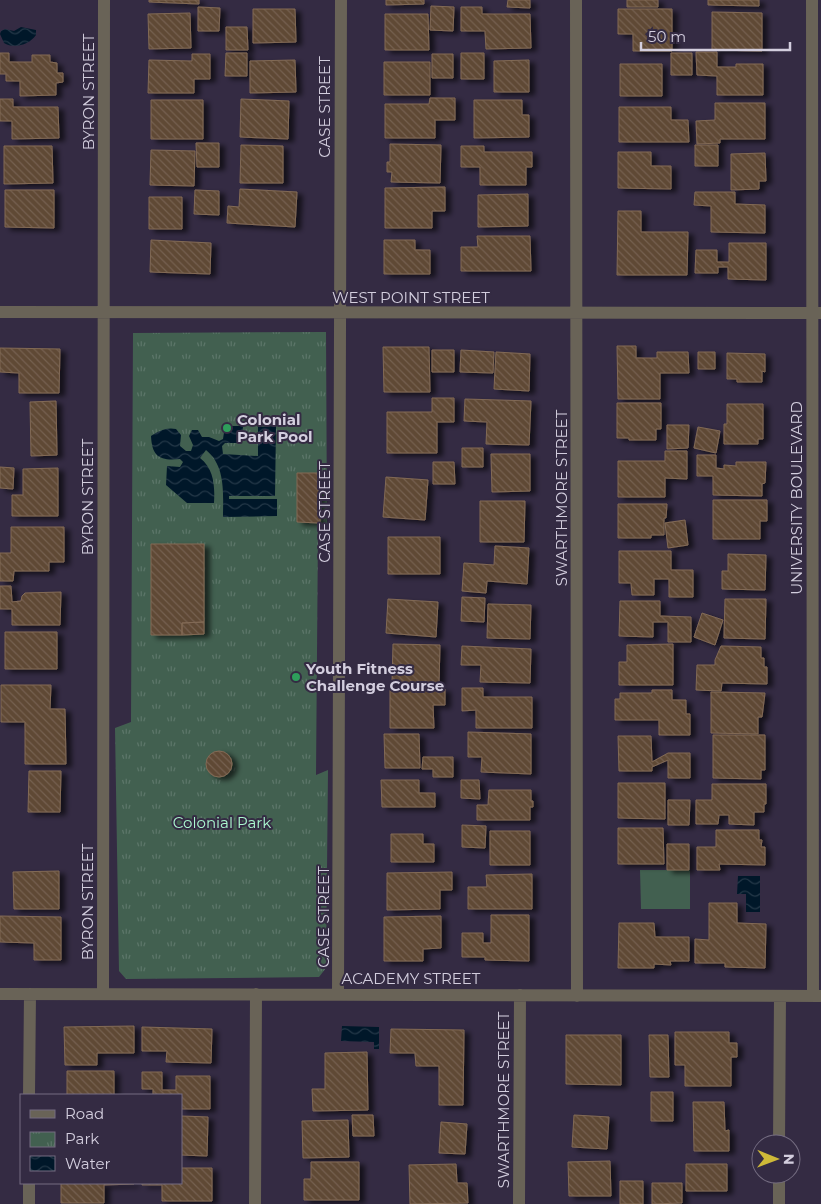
<svg xmlns="http://www.w3.org/2000/svg" width="821" height="1204" viewBox="0 0 821 1204" font-family="Montserrat,sans-serif">
  <defs>
    <pattern id="park-tufts" width="24" height="20" patternUnits="userSpaceOnUse" patternTransform="scale(1.25)"><rect width="24" height="20" fill="#426050"/><path d="M3 7l-1-3M5 7V3M7 7l1-3M15 17l-1-3M17 17v-4M19 17l1-3" fill="none" stroke="#5c7669"/></pattern>
    <pattern id="water-waves" width="16" height="10" patternUnits="userSpaceOnUse" patternTransform="scale(1.25)"><rect width="16" height="10" fill="#001729"/><path d="M0 5q4-4 8 0t8 0" fill="none" stroke="#243848"/></pattern>
    <pattern id="building-back-hatch" width="6" height="6" patternUnits="userSpaceOnUse" patternTransform="scale(1.25)"><rect width="6" height="6" fill="#5f4834"/><path d="M-1 5l2 2M0 0l6 6M5-1l2 2" fill="none" stroke="#756151"/></pattern>
    <filter id="shadow"><feDropShadow dx="5.5" dy="3" stdDeviation="2.5" flood-color="#0009"/></filter>
  </defs>
  <rect width="100%" height="100%" fill="#342b43"/>
  <path fill="#426050" d="M640 870H690V909H641Z"/>
  <path fill="url(#park-tufts)" d="M326 332 327 528 318 529 316 775 328 770 326 968 319 977 126 979 119 971 115 728 131 722 133 333Z"/>
  <path fill="url(#water-waves)" d="M21 27 36 30V35C29 45 14 49 4 43L0 34 1 31 5 29 14 31Z
    M225 426H243L242 443H225L222 446 223 454 258 456V427L276 426 275 496H229V499H277V516L223 517C223 494 226 466 206 450L200 458C214 469 215 486 214 503H187L166 485 167 466 180 467 183 462 180 459C160 461 152 457 151 436 159 431 166 427 176 429L181 435 180 446 186 451H191L193 445 189 436 192 430H198L202 437H209L219 441 223 439Z
    M738 876H760V912H746V894H737Z
    M342 1026 379 1027V1049H374V1042L341 1041Z"/>
  <path fill="url(#building-back-hatch)" stroke="#826a55" filter="url(#shadow)" d="M149 0H199V4L149 2Z
    M386 0H424V4L386 5Z
    M508 0H530V8L507 7Z
    M627 0H658V7H627Z
    M708 0H759V6L708 5Z
    M431 6 454 7 453 31 430 30Z
    M198 7 220 8 219 31H198Z
    M461 7H482V14H530L531 48 486 49 485 31H461Z
    M253 9H295L296 42 253 43Z
    M618 9H672V51H633V34H618Z
    M712 12 762 13V51L712 50Z
    M190 13 191 48 149 49 148 14Z
    M385 14H428L429 50H385Z
    M226 27H247L248 50H226Z
    M696 52H717V67H736V64H763V95H717V76L697 75Z
    M0 53H9V62H32V55H50V62L57 63V73H63V82L56 83V95L20 96V81H6V74H0Z
    M226 53H247V76H225Z
    M461 53H484V79H461Z
    M671 53H692V75H671Z
    M192 54H210V79H194V93H148L149 60 192 61Z
    M432 54H453V78H432Z
    M295 60 296 92 250 93V61Z
    M529 60V92H494V61Z
    M384 62H430V95H384Z
    M620 64H662V96H620Z
    M430 98H455V120H435V138H385V104H429Z
    M0 99H13V107H58L59 138 12 139V121H0Z
    M241 99 289 101 288 139 240 137Z
    M151 100H203V139H151Z
    M474 100H522V115H529V137L474 138Z
    M715 103H765V139H720V143L697 144 696 121 715 120Z
    M619 107H671V120H688L689 142H619Z
    M196 143H219V167H197Z
    M390 144 441 145 440 183 391 182 392 172H387V162H390Z
    M241 145 283 146V183H240Z
    M695 145H718V166H695Z
    M4 146H52L53 183 4 184Z
    M461 146H484V152H532V167H526V185H480V167H461Z
    M151 150 195 151 194 186 150 185Z
    M618 152H651V166H671V189L618 188Z
    M765 153 766 181H759V189L731 190V154Z
    M445 187V211H432V228H385V188Z
    M240 189 297 192 295 227 227 223 228 206 239 207Z
    M5 190H54V228L5 227Z
    M195 190 219 191V215L194 214Z
    M695 192H735V204L765 205V233L711 232V206L694 205Z
    M528 194V226L478 227V195Z
    M149 197H182V229H149Z
    M618 211H641V232H688L687 275H617Z
    M477 236H530L531 271H461V247H478Z
    M151 240 211 243 210 274 150 272Z
    M384 240H415V250H430V274H384Z
    M729 243H766V280L728 279V267H718V273H695L696 250H717V262H729Z
    M617 346H636V358H657V352H688L689 373H660V399H618Z
    M383 347H429L430 392H384Z
    M0 348 60 349 59 393H19V373L0 372Z
    M432 350H454V372H432Z
    M461 350 494 352 493 373 460 372Z
    M496 352 530 354 529 391 494 389Z
    M698 352H715V369H698Z
    M727 353 765 354V372L762 371V382H737V379H727Z
    M432 398H454V422H437V453H387V412H432Z
    M465 399 531 401 529 445 486 444 487 422 464 421Z
    M56 401 57 455 31 456 30 402Z
    M617 403H661V429H656V440H629V438H617Z
    M727 404H763V439H758V444H724V424H727Z
    M667 425H689L688 448 667 449Z
    M698 427 720 431 716 453 694 448Z
    M462 448H483V467H462Z
    M665 451H687V479L665 478V497H618V461H665Z
    M491 454H530V491L492 492Z
    M697 455H716V468L724 469V465L736 466V462H766L765 483 762 484V496L713 495V476H697Z
    M433 462H454L455 484H433Z
    M0 467 14 468 13 489 0 488Z
    M58 468V516H12V495H23V469Z
    M297 473H320V523L297 522Z
    M386 477 428 480 425 520 383 517Z
    M713 500H767V521H760V539H713Z
    M480 501H525L524 542H480Z
    M618 504H667L666 518H664V535H651V538H618Z
    M685 520 688 545 668 548 665 523Z
    M11 527H64V562H49V571H14L13 581H0V553H11Z
    M388 537H440V574H388Z
    M151 544H204V622L182 623V635H151Z
    M495 546 529 548 527 584 487 581 486 593 462 591 464 563 494 565Z
    M619 551H671V570H693V597H669V579H654V595H632L631 583H619Z
    M728 554 766 555 765 590 722 589V571H728Z
    M0 586H11L12 602 21 601 22 596 25 593 61 592 60 625H12V609H0Z
    M462 597 485 598 484 622 461 621Z
    M388 599 438 602 436 637 386 633Z
    M725 599H766L765 639 724 638Z
    M620 601H660V616L691 617V642H668V622H653V637L619 636Z
    M488 604 531 605 530 639 487 638Z
    M702 613 723 620 715 645 694 637Z
    M204 622V634L182 635V623Z
    M5 632H57V669H5Z
    M393 644 440 645 439 683 392 682Z
    M673 644V685H619V662H627V645Z
    M462 646 531 649 530 683 480 682 481 665H461Z
    M721 646 761 647V658H764V667H767V684L722 683 721 691 696 690 697 665H715V660Z
    M1 685H51L50 709H65L66 764H25V722H1Z
    M462 688H483V697H532V728H476V710L462 711Z
    M390 689H445V705H433L434 728H390Z
    M652 690H672V700H686V714H690V735H659V720H615V699H620V693H652Z
    M711 692 765 693 762 717H758V734L711 733Z
    M468 732 531 734V774L481 772 482 757H468Z
    M384 734H419L420 768H385Z
    M713 735H765V770H761V779L713 778Z
    M618 736H651L652 762 668 753H690V778H668V760L652 767V771H619Z
    M206 764a13 13 0 1 1 26 0a13 13 0 1 1-26 0Z
    M423 757H453V777H433V769H422Z
    M29 771H61L60 812H28Z
    M381 780H419V793H435V807H382Z
    M461 780H479L480 799 461 798Z
    M618 783H665V819L618 818Z
    M712 784H766V804H764V812H754V825L729 824V815H719L718 824H696V800H712Z
    M489 790H531V801H533V807H530V820H477V805H488Z
    M668 800H690L689 825H668Z
    M462 825 486 826 485 848 462 847Z
    M618 828H663L664 864H618Z
    M716 830H759V840H762L761 847H765V865L719 864 720 870H697V847H716Z
    M490 831H530V865H490Z
    M391 834H423V844H434V862H391Z
    M667 844H689V870H667Z
    M59 871V909H14L13 872Z
    M452 872V890H440V909L387 910V873Z
    M532 874V909H468V887H487L486 875Z
    M709 903H737V923L766 924 765 968 725 967V963H695V939L709 940Z
    M491 915H529V961L485 960V957H462V933H483V943H491Z
    M0 916 61 917V960H34V943L0 942Z
    M441 916V948L423 949V961H384V917Z
    M619 923H654L655 937H689V961H670L671 965 654 964V968H618Z
    M134 1026V1053H97V1065H65L64 1027Z
    M142 1027 212 1029 211 1063 166 1062 167 1051H142Z
    M391 1029 464 1030 463 1105H439V1066H416L415 1053H390Z
    M675 1032H729V1043H737V1057H731V1086H685V1065H675Z
    M566 1035H621V1085L566 1084Z
    M649 1035H668L669 1077H650Z
    M367 1052 368 1110 313 1111 312 1089H325V1053Z
    M67 1071H114V1095H67Z
    M142 1072H162V1090H176V1076H210V1109H181V1095H153V1089H142Z
    M651 1092H673V1121H651Z
    M693 1102H724L725 1131 729 1130V1151H694Z
    M352 1115H373L374 1136H353Z
    M574 1115 609 1117 607 1149 572 1147Z
    M181 1116 208 1117 207 1156 181 1155Z
    M348 1120 349 1157 303 1158 302 1121Z
    M441 1122 467 1124 465 1154 439 1153Z
    M610 1161 611 1196H569L568 1162Z
    M311 1162H359V1200H304V1179H311Z
    M456 1164 457 1183H467L468 1203 410 1204 409 1165Z
    M686 1164H727V1191H686Z
    M181 1168H212V1201H162V1185H142V1183H181Z
    M620 1181H643V1204H620Z
    M61 1183H134V1184L104 1185V1203H61Z
    M652 1183H682V1203L652 1204Z"/>
  <g fill="none" stroke-linecap="round" stroke-linejoin="round">
    <path stroke="#696357" stroke-width="12" d="M576 0 577 996
      M812 0 813 996
      M0 312 821 313
      M0 994 821 996
      M103 994 104 0
      M338 994 341 0
      M29 1095 30 994
      M779 1144 780 996
      M29 1204V1183
      M255 1204 256 994
      M519 1204 520 995
      M779 1204V1174"/>
  </g>
  <g fill="#2e9e5b" stroke="#342b43" stroke-width="2">
    <circle cx="227" cy="428" r="5"/>
    <circle cx="296" cy="677" r="5"/>
  </g>
  <g text-anchor="middle" dominant-baseline="central" stroke-width="4" stroke-linejoin="round" paint-order="stroke">
    <g font-size="15" fill="#d3cede" stroke="#342b43">
      <text transform="translate(88 92) rotate(-90)">BYRON STREET</text>
      <text transform="translate(324 107) rotate(-90)">CASE STREET</text>
      <text x="411" y="297">WEST POINT STREET</text>
      <text transform="translate(87 497) rotate(-90)">BYRON STREET</text>
      <text transform="translate(561 498) rotate(-90)">SWARTHMORE STREET</text>
      <text transform="translate(796 498) rotate(-90)">UNIVERSITY BOULEVARD</text>
      <text transform="translate(324 512) rotate(-90)">CASE STREET</text>
      <text transform="translate(87 902) rotate(-90)">BYRON STREET</text>
      <text transform="translate(323 917) rotate(-90)">CASE STREET</text>
      <text x="411" y="978">ACADEMY STREET</text>
      <text transform="translate(503 1100) rotate(-90)">SWARTHMORE STREET</text>
    </g>
    <g font-size="15" font-weight="bold" fill="#d3cede" stroke="#342b43" text-anchor="start">
      <text x="237" y="419">Colonial<tspan x="237" dy="17">Park Pool</tspan></text>
      <text x="306" y="668">Youth Fitness<tspan x="306" dy="17">Challenge Course</tspan></text>
    </g>
    <g font-size="15" fill="#abf8cf" stroke="#342b43">
      <text x="222" y="822">Colonial Park</text>
    </g>
  </g>
  <rect x="20" y="1094" width="162" height="90" fill="#342b43" stroke="#746c81"/>
  <rect x="30" y="1110" width="25" height="8" fill="#696357" stroke="#746c81"/>
  <text x="65" y="1119" font-size="15" fill="#d3cede">Road</text>
  <rect x="30" y="1132" width="25" height="15" fill="url(#park-tufts)" stroke="#746c81"/>
  <text x="65" y="1144" font-size="15" fill="#d3cede">Park</text>
  <rect x="30" y="1156" width="25" height="15" fill="url(#water-waves)" stroke="#746c81"/>
  <text x="65" y="1169" font-size="15" fill="#d3cede">Water</text>
  <g transform="translate(776 1159) rotate(91)"><circle r="24" fill="#342b43" stroke="#746c81"/>
  <path d="M0-4L9 19L0 12L-9 19Z" fill="#ceb938"/>
  <text y="-8" font-size="14" font-weight="bold" text-anchor="middle" fill="#d3cede">N</text>
  </g>
  <path d="M641 42v8h149v-8" fill="none" stroke="#d3cede" stroke-width="2.5"/>
  <text x="648" y="42" font-size="15" fill="#d3cede" stroke="#342b43" stroke-width="4" paint-order="stroke">50 m</text>
</svg>
